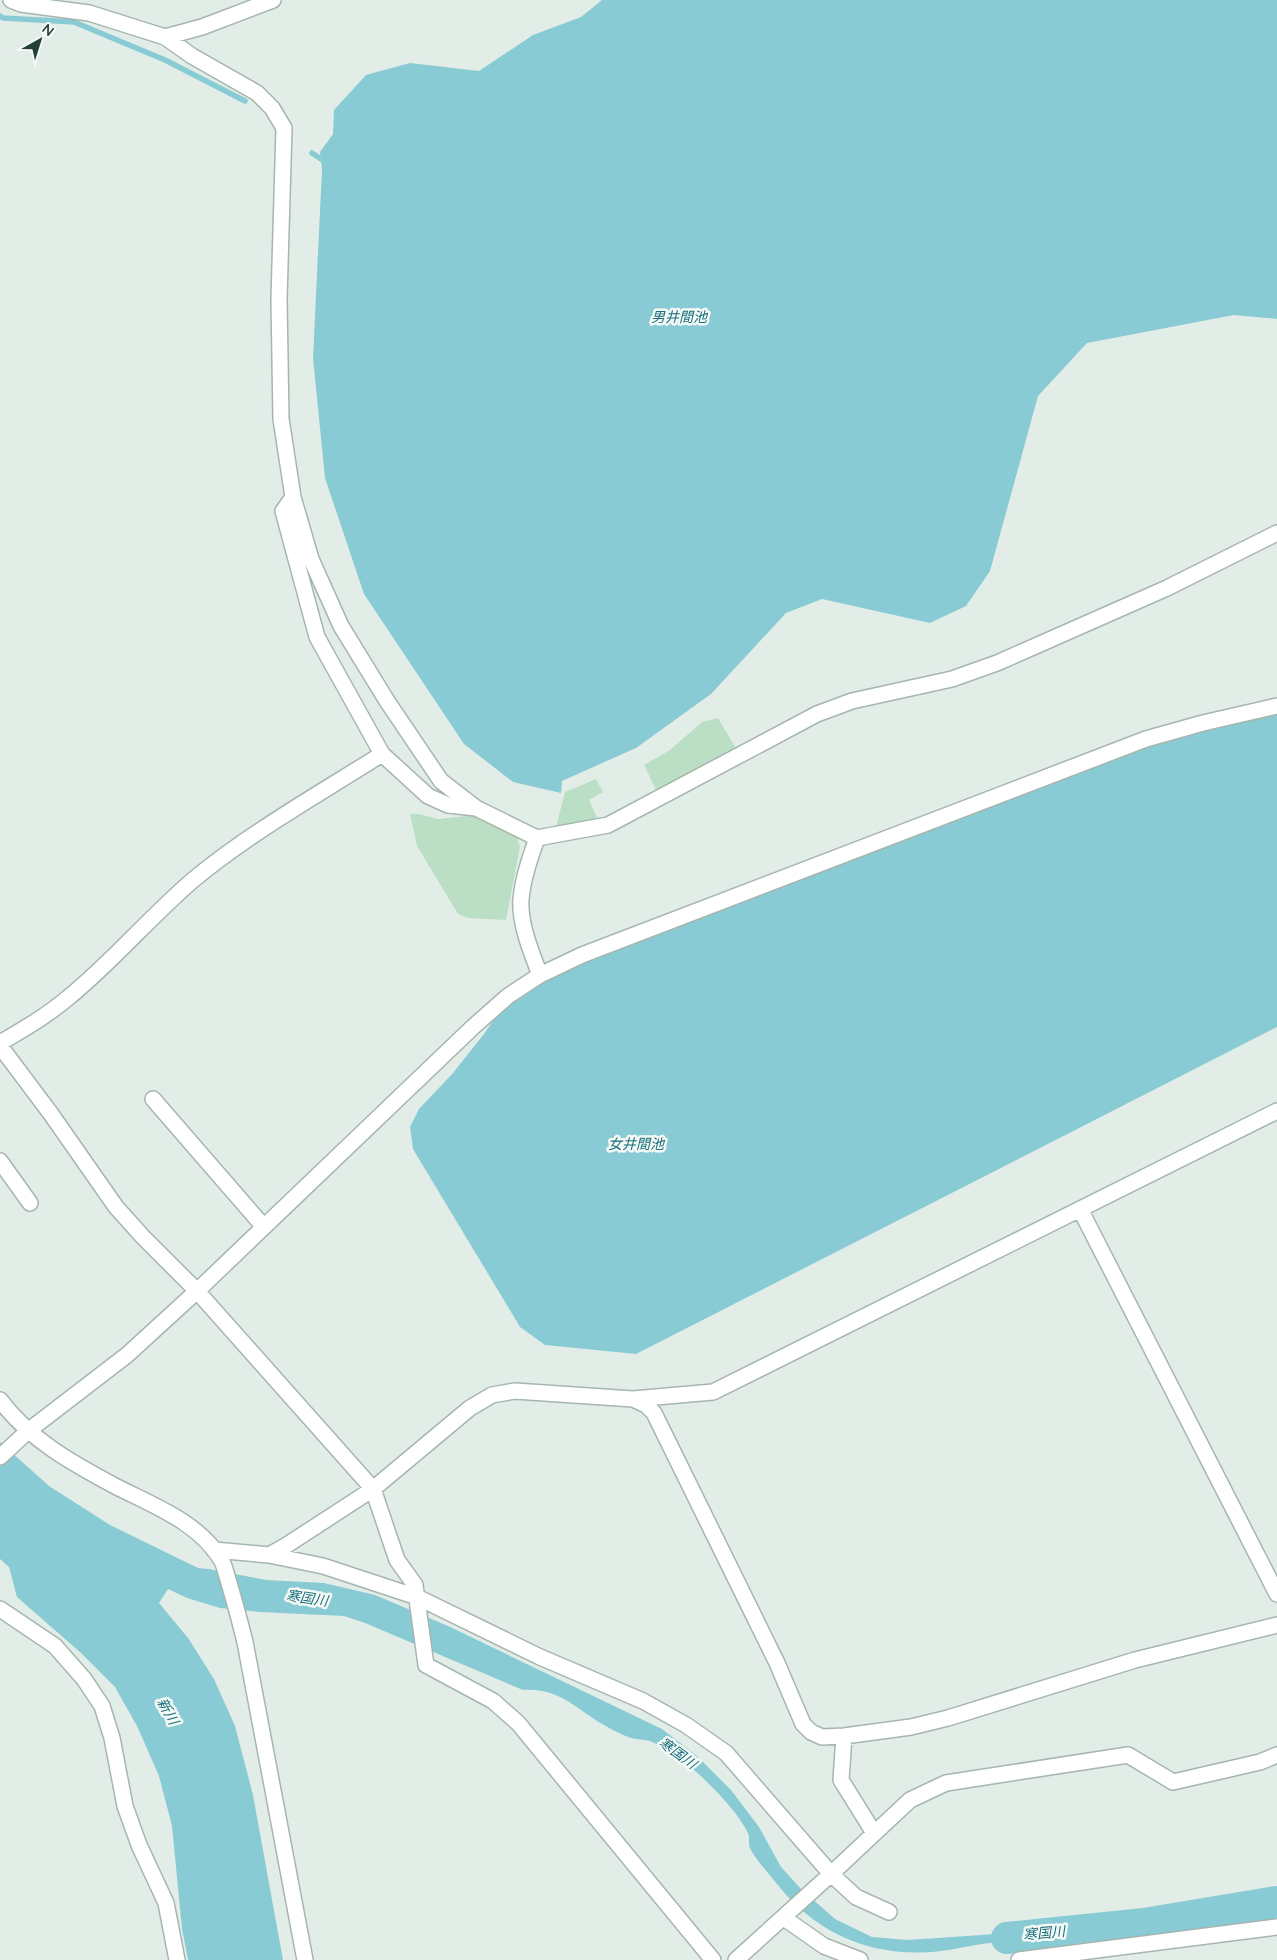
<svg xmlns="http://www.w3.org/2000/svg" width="1277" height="1960" viewBox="0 0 1277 1960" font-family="Quicksand,'Noto Sans JP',sans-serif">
  <rect width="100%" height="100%" fill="#e3ede8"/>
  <path fill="#bbdfc4" d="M718 718 738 752 658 794 644 765 670 750 702 722Z
    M596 779 603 792 589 800 599 822 566 828 556 827 565 792Z
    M410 814H419L438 819 476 815 517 836 520 847 506 920 468 918 458 914 417 846Z"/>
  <path fill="#89cbd4" d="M602 0H1277V319L1234 315 1087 343 1038 396 990 571 966 606 930 623 822 599 786 613 711 694 636 748 562 781 561 793 513 782 464 744 364 594 325 478 313 358 322 169 320 152 333 134 334 110 366 75 410 63 479 71 533 35 581 17Z
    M1277 712V1027L636 1354 545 1345 520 1327 413 1149 410 1127 419 1109 453 1073 484 1034 501 1009 551 976 1143 746Z
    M0 1442 49 1486 110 1525 198 1568 208 1569 266 1580 324 1583 375 1595 448 1626 662 1729 697 1756 731 1790 759 1827 781 1867 801 1889 835 1919 872 1937 908 1940 1040 1931 1057 1935C1035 1940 1012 1941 989 1943 973 1945 957 1949 941 1951 876 1959 818 1936 777 1884 770 1875 755 1859 750 1848 748 1844 750 1838 748 1833 739 1815 723 1798 708 1783 692 1767 671 1750 650 1741 644 1739 637 1740 631 1738 623 1735 612 1730 604 1725 576 1709 559 1687 523 1690L365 1623 344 1616 260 1612 220 1608 187 1598 168 1589 159 1603 188 1638 214 1679 235 1726 253 1795 283 1960H188L182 1929 172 1826 159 1776 137 1726 115 1687 81 1653 17 1597 9 1567 0 1559Z"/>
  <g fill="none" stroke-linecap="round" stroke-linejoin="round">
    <path stroke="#89cbd4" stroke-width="5.5" d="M0 16 3 18 74 22 165 60 245 101
      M312 153 327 163"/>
    <path stroke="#89cbd4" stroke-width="32" d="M1007 1938 1144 1924 1277 1902"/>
    <defs>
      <path id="minor" d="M11 0 21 4 89 13 165 37 192 56 257 93 272 108 284 128 279 299 281 419 293 497 311 559 341 626 387 701 441 781 476 808 537 838 608 825 817 714 852 701 952 679 997 663 1167 588 1277 533
        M165 37 202 27 273 0
        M293 497 283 511 317 637 382 754 428 796 448 805 476 808
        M537 838C530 858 523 878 521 899 519 923 532 954 540 975
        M0 1043C24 1029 48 1015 69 997 113 961 150 917 193 880 251 832 319 794 382 754
        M0 1046 51 1114 116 1207 143 1237 197 1291 373 1489 397 1560 415 1585 426 1665 493 1701 518 1723 713 1960
        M153 1099 264 1227
        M0 1161 30 1203
        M1080 1209 1277 1594
        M633 1399 713 1392 1277 1111
        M28 1431 127 1355 197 1291 473 1027 508 996 540 975 582 955 1146 739 1203 723 1277 706
        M214 1550 269 1555 287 1545 373 1489 470 1408 492 1395 515 1391 633 1399 646 1405 654 1413 777 1663 803 1724 811 1732 822 1737 844 1736 911 1727 948 1718 1135 1660 1277 1625
        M269 1555 323 1566 417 1597 540 1657 643 1701 686 1725 726 1753 831 1874 856 1897 889 1912
        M0 1609 55 1646 84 1679 102 1706 112 1738 125 1806 139 1845 166 1903 177 1960
        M844 1736 841 1780 874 1833
        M784 1918 824 1946 860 1960
        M736 1960 831 1874 910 1800 946 1783 1128 1755 1173 1782 1260 1762 1277 1755
        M1019 1960 1277 1927"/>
      <path id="tertiary" d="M0 1400C30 1440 72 1463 115 1486 154 1506 199 1522 222 1561 225 1568 227 1576 229 1583 235 1603 240 1622 245 1642L305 1960
        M0 1457 28 1431"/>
    </defs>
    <use href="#minor" stroke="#a5b6af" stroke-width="18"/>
    <use href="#tertiary" stroke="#a5b6af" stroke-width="18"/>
    <use href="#minor" stroke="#fff" stroke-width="15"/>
    <use href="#tertiary" stroke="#fff" stroke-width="15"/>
  </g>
  <g text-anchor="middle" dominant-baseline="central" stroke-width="5" stroke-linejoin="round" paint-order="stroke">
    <g font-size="14" font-style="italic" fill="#19707e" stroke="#f4f9f6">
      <text x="679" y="317">男井間池</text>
      <text x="636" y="1144">女井間池</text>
      <text transform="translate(307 1598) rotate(8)">寒国川</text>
      <text transform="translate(168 1711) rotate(61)">新川</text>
      <text transform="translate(678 1753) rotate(36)">寒国川</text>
      <text transform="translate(1044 1933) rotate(-5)">寒国川</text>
    </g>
  </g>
  <g transform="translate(40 40) rotate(39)" stroke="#f4f9f6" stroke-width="4" paint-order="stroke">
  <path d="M0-4L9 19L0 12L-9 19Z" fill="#224037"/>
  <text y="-8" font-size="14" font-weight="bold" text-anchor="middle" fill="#224037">N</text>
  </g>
</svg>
